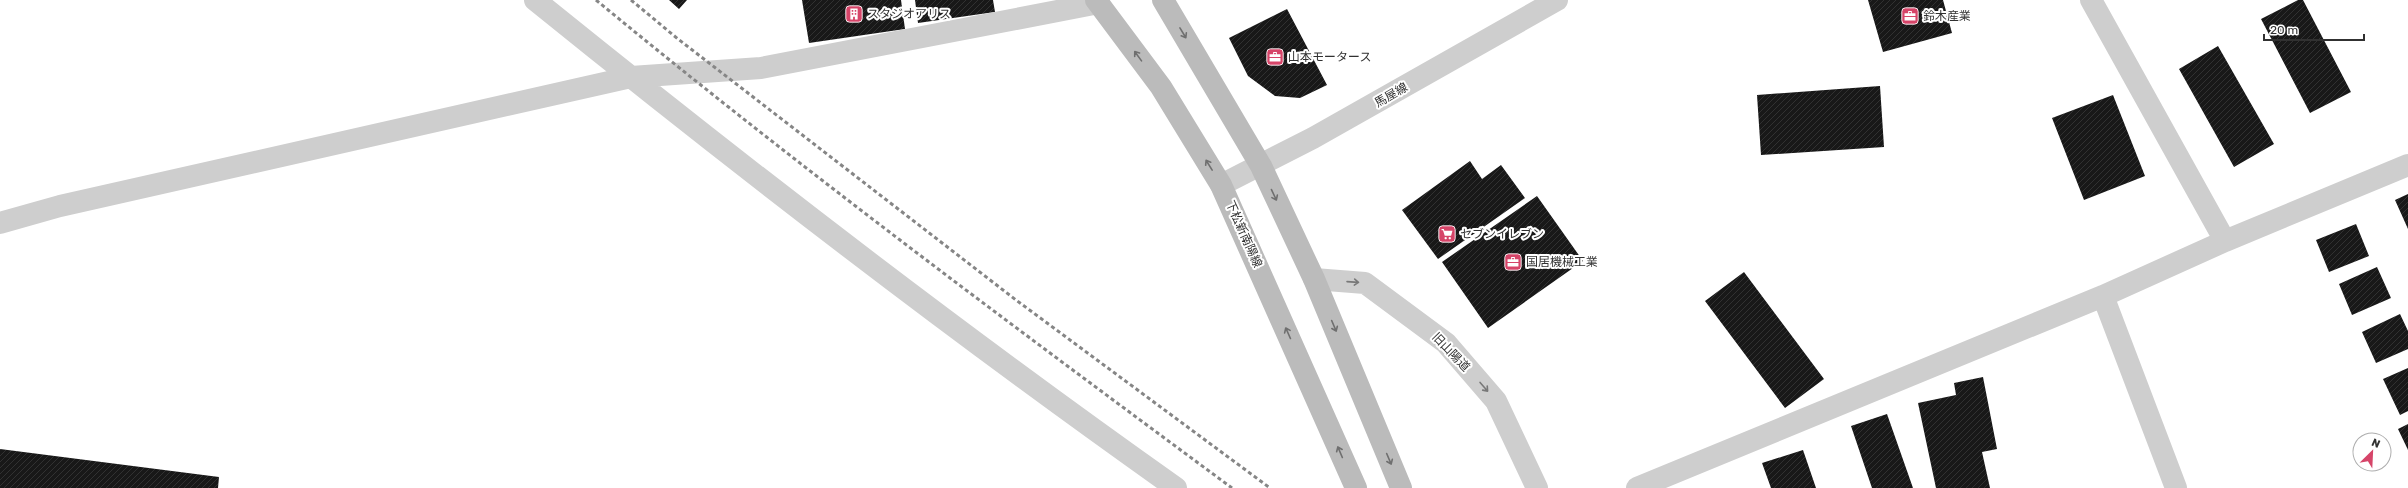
<svg xmlns="http://www.w3.org/2000/svg" width="2408" height="488" viewBox="0 0 2408 488" font-family="Rubik,'Noto Sans JP',sans-serif">
  <defs>
    <pattern id="building-hatch" width="6" height="6" patternUnits="userSpaceOnUse"><rect width="6" height="6" fill="#181818"/><path d="M-1 1l2-2M0 6l6-6M5 7l2-2" fill="none" stroke="#313131"/></pattern>
  </defs>
  <rect width="100%" height="100%" fill="#fff"/>
  <path fill="url(#building-hatch)" d="M669 0H687L679 9Z
    M802 0H901L905 29 809 43Z
    M915 0H993L995 12 918 23Z
    M1868 0H1943L1952 33 1883 52Z
    M2298 0H2303L2351 92 2310 113 2261 19Z
    M1287 9 1327 85 1300 98 1275 96 1248 76 1229 38Z
    M2218 46 2274 144 2234 167 2179 69Z
    M1880 86 1884 147 1761 155 1757 95Z
    M2113 95 2145 176 2084 200 2052 118Z
    M1470 161 1482 179 1501 165 1525 198 1438 259 1402 210Z
    M2408 194V229L2395 200Z
    M1537 196 1583 261 1488 328 1442 262Z
    M2356 224 2369 256 2329 272 2316 240Z
    M2377 267 2391 298 2352 315 2339 284Z
    M1744 272 1824 379 1785 408 1705 301Z
    M2400 314 2408 331V349L2376 363 2362 332Z
    M2408 368V411L2400 415 2383 379Z
    M1983 377 1997 449 1982 452 1990 488H1936L1918 403 1956 395 1954 383Z
    M1887 414 1913 488H1872L1851 426Z
    M2408 424V450L2398 429Z
    M0 449 219 477 218 488H0Z
    M1803 450 1816 488H1771L1762 463Z"/>
  <g fill="none" stroke-linecap="round" stroke-linejoin="round">
    <path stroke="#cecece" stroke-width="22" d="M535 0C744 169 957 333 1176 488
      M2091 0 2225 241
      M0 223 60 206 631 77 761 68 1099 3
      M1314 279 1365 283 1446 343 1496 401 1537 488
      M2103 296 2176 488
      M1637 488 2103 296 2225 241 2408 165"/>
    <path stroke="#cecece" stroke-width="22" d="M1221 185 1313 138 1557 0"/>
    <path stroke="#bbb" stroke-width="22" d="M1096 0 1161 87 1221 185 1356 488
      M1163 0 1261 166 1314 279 1401 488"/>
    <path stroke="#868686" stroke-width="3" stroke-dasharray="4 3" stroke-linecap="butt" d="M596 0C802 170 1017 329 1232 488
      M631 0 678 39 1016 300 1270 488"/>
  </g>
  <defs><path id="oneway-shaft" d="M-6 0H5M1.5-3L5.5 0L1.5 3" fill="none" stroke-width="1.6" stroke-linecap="round" stroke-linejoin="round"/></defs>
  <g stroke="#6f6f6f">
    <use href="#oneway-shaft" transform="translate(1183 33) rotate(59)"/>
    <use href="#oneway-shaft" transform="translate(1138 56) rotate(-126)"/>
    <use href="#oneway-shaft" transform="translate(1209 165) rotate(-122)"/>
    <use href="#oneway-shaft" transform="translate(1274 195) rotate(65)"/>
    <use href="#oneway-shaft" transform="translate(1334 326) rotate(67)"/>
    <use href="#oneway-shaft" transform="translate(1288 333) rotate(-114)"/>
    <use href="#oneway-shaft" transform="translate(1340 452) rotate(-113)"/>
    <use href="#oneway-shaft" transform="translate(1389 459) rotate(67)"/>
  </g>
  <g stroke="#787878">
    <use href="#oneway-shaft" transform="translate(1353 282) rotate(4)"/>
    <use href="#oneway-shaft" transform="translate(1484 387) rotate(49)"/>
  </g>
  <defs>
    <symbol id="building-square" viewBox="-11 -11 22 22"><rect x="-9" y="-9" width="18" height="18" rx="4" fill="#d64569" stroke="#fff"/><path d="M-4-6H4V6H1V3H-1V6H-4ZM-2.5-4.3h1.7v1.8h-1.7ZM.8-4.3h1.7v1.8H.8ZM-2.5-1h1.7V.8h-1.7ZM.8-1h1.7V.8H.8Z" fill="#fff"/></symbol>
    <symbol id="office-square" viewBox="-11 -11 22 22"><rect x="-9" y="-9" width="18" height="18" rx="4" fill="#d64569" stroke="#fff"/><path d="M-6-3h4V-5.5h4V-3h4V5H-6ZM-1-4.5V-3h2v-1.5ZM-6 0V1H6V0Z" fill="#fff"/></symbol>
    <symbol id="supermarket-square" viewBox="-11 -11 22 22"><rect x="-9" y="-9" width="18" height="18" rx="4" fill="#d64569" stroke="#fff"/><path d="M-6-5.5h2.5l.6 2H6L4.5 2H-2.5L-4.4-4H-6ZM-1.5 3.2a1.3 1.3 0 1 0 .1 0ZM3 3.2a1.3 1.3 0 1 0 .1 0Z" fill="#fff"/></symbol>
  </defs>
  <g fill-rule="evenodd">
    <use href="#building-square" x="844" y="4" width="20" height="20"/>
    <use href="#office-square" x="1900" y="6" width="20" height="20"/>
    <use href="#office-square" x="1265" y="47" width="20" height="20"/>
    <use href="#supermarket-square" x="1437" y="224" width="20" height="20"/>
    <use href="#office-square" x="1503" y="252" width="20" height="20"/>
  </g>
  <g text-anchor="middle" dominant-baseline="central" stroke-width="4" stroke-linejoin="round" paint-order="stroke">
    <g font-size="12" fill="#313131" stroke="#fff" text-anchor="start">
      <text x="867" y="14">スタジオアリス</text>
      <text x="1923" y="16">鈴木産業</text>
      <text x="1288" y="57">山本モータース</text>
      <text x="1460" y="234">セブンイレブン</text>
      <text x="1526" y="262">国居機械工業</text>
    </g>
    <g font-size="12" fill="#313131" stroke="#fff">
      <text transform="translate(1391 95) rotate(-30)">馬屋線</text>
      <text transform="translate(1244 234) rotate(66)">下松新南陽線</text>
      <text transform="translate(1451 352) rotate(46)">旧山陽道</text>
    </g>
  </g>
  <g transform="translate(2372 452) rotate(24)"><circle r="19" fill="#ffffff" stroke="#adadad"/>
  <path d="M0-3L7 15L0 10L-7 15Z" fill="#d64569"/>
  <text y="-6" font-size="11" font-weight="bold" text-anchor="middle" fill="#313131">N</text>
  </g>
  <path d="M2264 34v6h100v-6" fill="none" stroke="#313131" stroke-width="2"/>
  <text x="2270" y="34" font-size="12" fill="#313131" stroke="#ffffff" stroke-width="3" paint-order="stroke">20 m</text>
</svg>
